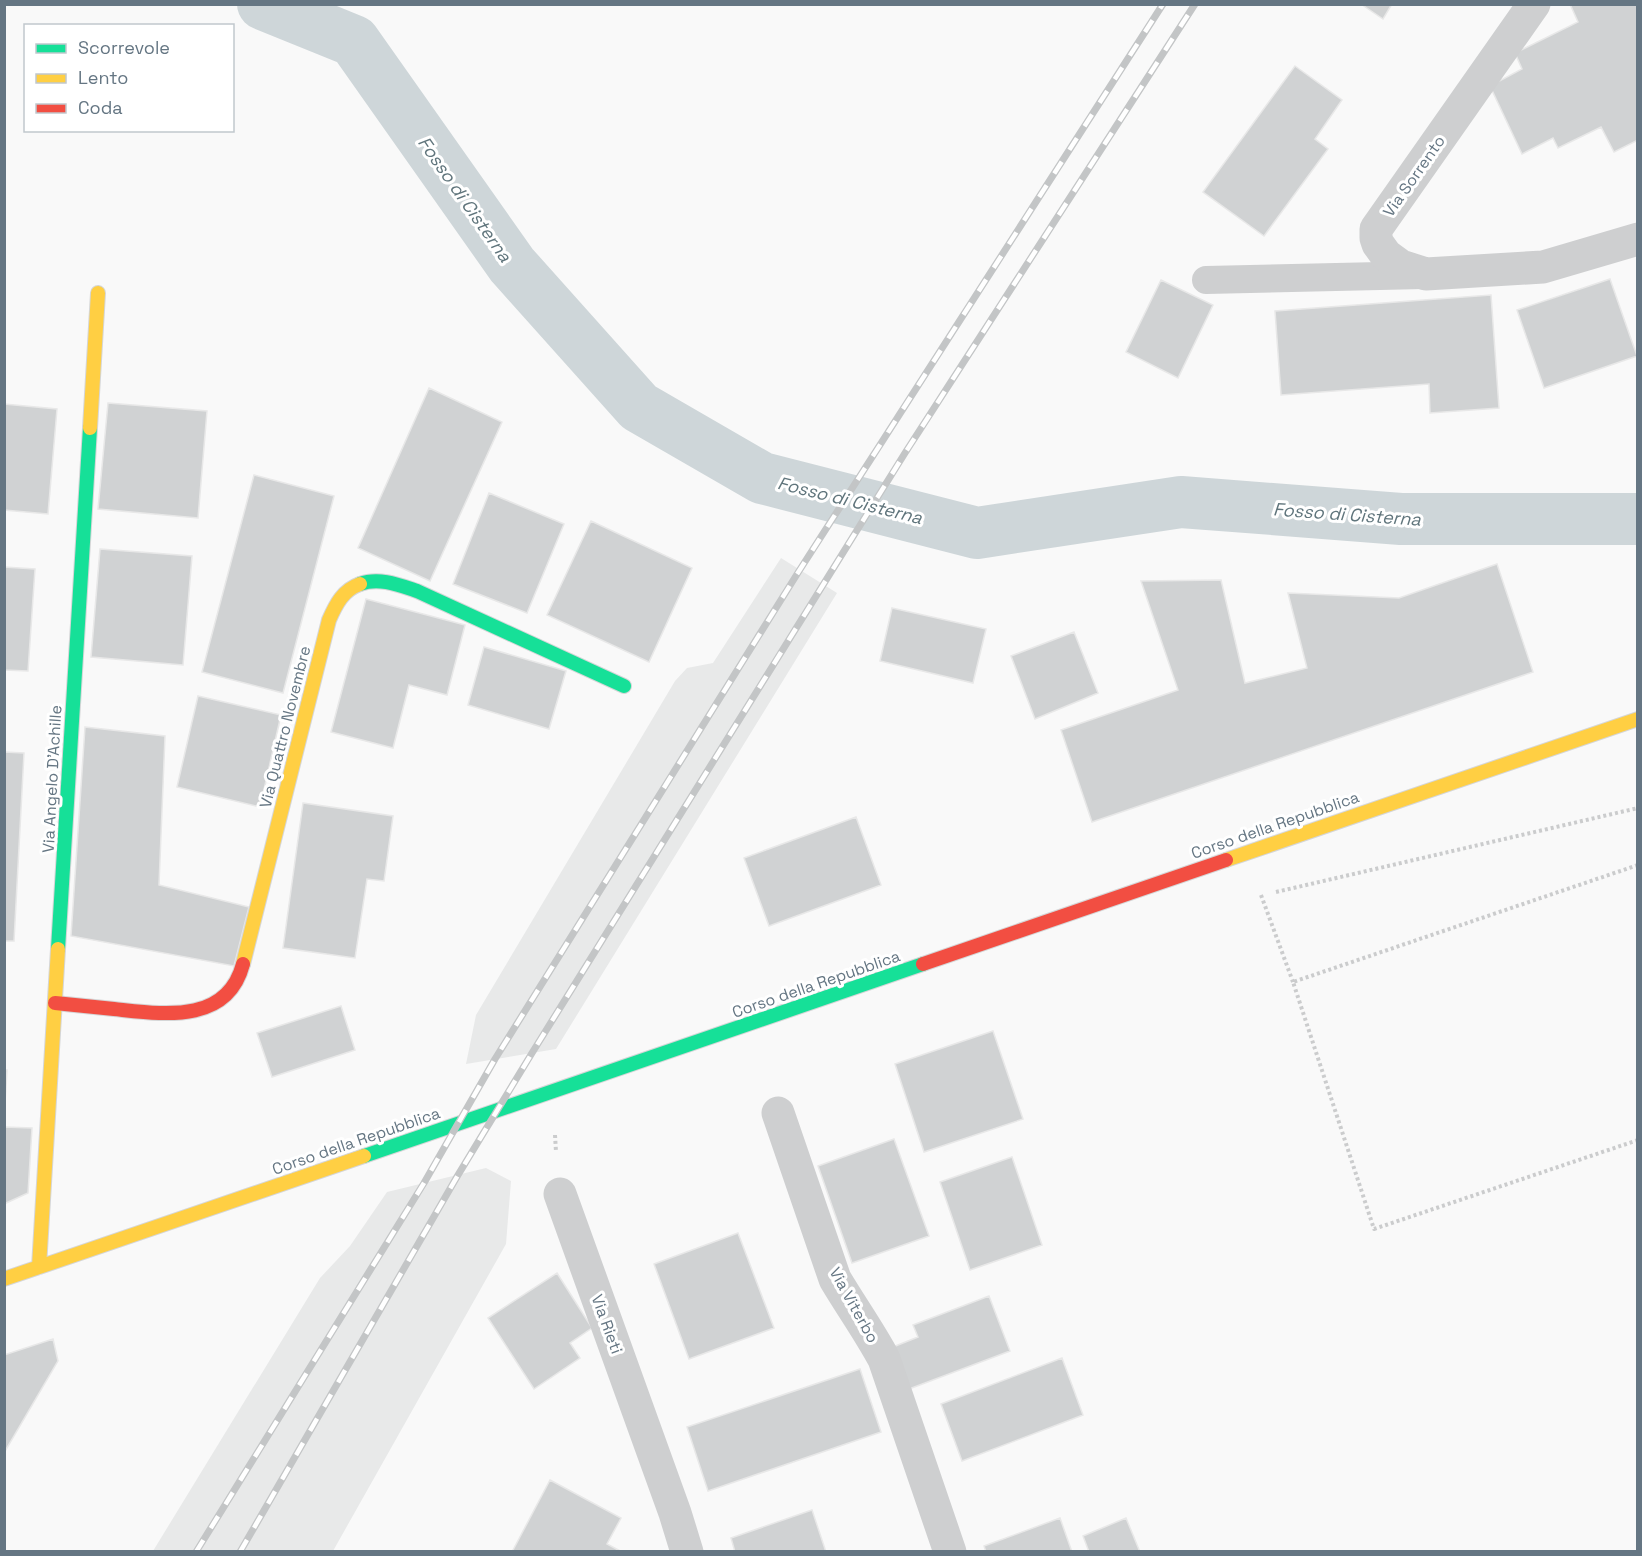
<svg xmlns="http://www.w3.org/2000/svg" width="1642" height="1556" viewBox="0 0 1642 1556" font-family="'Space Grotesk',sans-serif">
  <rect width="100%" height="100%" fill="#f9f9f9"/>
  <path fill="#e8e9e9" d="M781 558 837 593 556 1049 466 1064 476 1015 675 681 687 668 713 663Z
    M486 1168 511 1181 506 1244 333 1551H153L320 1278 350 1246 387 1192Z"/>
  <g fill="none" stroke-linecap="round" stroke-linejoin="round">
    <path stroke="#ced6d9" stroke-width="52" d="M263 4 354 41 512 265 639 407 762 478 977 533 1181 502 1401 519H1638"/>
  </g>
  <path fill="#d0d2d3" stroke="#e8e8e8" stroke-width="1.5" d="M1361 4H1392L1383 19Z
    M1570 4H1638V140L1614 152 1601 127 1558 148 1553 138 1522 154 1490 86 1522 69 1515 53 1578 22Z
    M1295 66 1342 100 1315 139 1328 149 1264 236 1203 192Z
    M1610 279 1637 356 1544 388 1517 310Z
    M1161 280 1213 305 1178 378 1126 352Z
    M1491 295 1499 408 1430 413 1429 384 1281 395 1275 311Z
    M429 388 502 422 430 581 358 548Z
    M108 403 207 411 198 518 98 509Z
    M4 404 57 409 48 514 4 510Z
    M254 475 334 496 283 693 202 672Z
    M489 493 564 524 527 613 453 584Z
    M591 521 692 568 649 662 547 615Z
    M100 549 192 556 183 665 91 657Z
    M1497 564 1533 672 1092 822 1061 730 1178 690 1141 581 1221 580 1245 683 1307 668 1288 593 1399 598Z
    M4 567 35 569 28 671 4 670Z
    M366 599 465 625 447 695 409 685 393 748 331 732Z
    M892 608 986 629 973 683 880 661Z
    M1074 632 1098 693 1035 719 1011 656Z
    M484 647 566 671 549 729 468 705Z
    M198 696 281 715 260 807 177 787Z
    M85 727 165 736 159 885 249 907 234 966 71 936Z
    M4 752 24 753 14 941H4Z
    M303 803 393 816 384 881 367 879 355 958 283 948Z
    M856 817 881 885 769 926 744 858Z
    M341 1006 355 1050 272 1077 257 1033Z
    M993 1031 1023 1119 924 1152 895 1064Z
    M4 1070H7L4 1119Z
    M4 1127 32 1128 28 1193 4 1204Z
    M894 1139 929 1236 852 1263 818 1166Z
    M1012 1157 1042 1245 970 1270 940 1182Z
    M738 1233 774 1328 689 1359 654 1264Z
    M557 1273 592 1328 570 1343 580 1358 534 1389 488 1318Z
    M989 1296 1010 1351 909 1389 893 1347 918 1337 913 1325Z
    M53 1339 58 1361 4 1453V1355Z
    M1062 1358 1083 1415 962 1461 941 1404Z
    M860 1369 881 1432 708 1491 687 1427Z
    M550 1480 621 1518 607 1544 622 1552H512Z
    M812 1510 826 1552H735L731 1538Z
    M1060 1518 1072 1552H986L984 1546Z
    M1126 1518 1140 1552H1089L1083 1536Z"/>
  <g fill="none" stroke-linecap="round" stroke-linejoin="round">
    <defs>
      <path id="fast" d="M360 584C379 577 399 585 417 591L624 686
        M58 949 90 428
        M364 1156 923 964"/>
      <path id="slow" d="M90 428 98 293
        M1226 860 1638 719
        M243 964 329 620C336 604 343 590 360 584
        M39 1267 58 949
        M4 1279 364 1156"/>
      <path id="jam" d="M923 964 1226 860
        M55 1003C75 1005 95 1007 114 1009 162 1014 227 1025 243 964"/>
    </defs>
    <use href="#fast" stroke="#d5d6d7" stroke-width="16"/>
    <use href="#slow" stroke="#d5d6d7" stroke-width="16"/>
    <use href="#jam" stroke="#d5d6d7" stroke-width="16"/>
    <path stroke="#cbcccd" stroke-width="4" stroke-dasharray="3 3" stroke-linecap="butt" d="M1638 865 1293 982 1374 1229 1638 1140
      M1276 892 1638 808
      M1261 895 1293 982
      M555 1135 556 1152"/>
    <path stroke="#cecfd0" stroke-width="28" d="M1206 280 1424 275"/>
    <path stroke="#cecfd0" stroke-width="33" d="M1534 4 1376 229V238L1378 244 1386 255 1401 266 1426 274 1543 267 1638 239
      M778 1113 835 1279C851 1306 869 1331 884 1359L950 1552
      M560 1194 675 1513 687 1552"/>
    <use href="#fast" stroke="#16e098" stroke-width="14"/>
    <use href="#slow" stroke="#ffcf43" stroke-width="14"/>
    <use href="#jam" stroke="#f24e42" stroke-width="14"/>
    <defs>
      <path id="rail" d="M196 1552 424 1183 495 1059 799 571 1163 4
        M240 1552 458 1175 532 1053 905 453 1195 4"/>
    </defs>
    <use href="#rail" stroke="#c3c5c6" stroke-width="7"/>
    <use href="#rail" stroke="#fff" stroke-width="4.5" stroke-dasharray="14" stroke-linecap="butt"/>
  </g>
  <g text-anchor="middle" dominant-baseline="central" stroke-width="6" stroke-linejoin="round" paint-order="stroke">
    <g font-size="16" fill="#657683" stroke="#fff">
      <text transform="translate(1414 176) rotate(-55)">Via Sorrento</text>
      <text transform="translate(285 727) rotate(-76)">Via Quattro Novembre</text>
      <text transform="translate(52 779) rotate(-87)">Via Angelo D'Achille</text>
      <text transform="translate(1275 825) rotate(-19)">Corso della Repubblica</text>
      <text transform="translate(816 984) rotate(-19)">Corso della Repubblica</text>
      <text transform="translate(356 1141) rotate(-19)">Corso della Repubblica</text>
      <text transform="translate(854 1305) rotate(61)">Via Viterbo</text>
      <text transform="translate(607 1324) rotate(70)">Via Rieti</text>
    </g>
    <g font-size="18" font-style="italic" fill="#60757c" stroke="#fff">
      <text transform="translate(465 199) rotate(55)">Fosso di Cisterna</text>
      <text transform="translate(850 500) rotate(14)">Fosso di Cisterna</text>
      <text transform="translate(1347 514) rotate(4)">Fosso di Cisterna</text>
    </g>
  </g>
  <rect width="1642" height="1556" fill="none" stroke="#657683" stroke-width="12"/>
  <rect x="24" y="24" width="210" height="108" fill="#ffffff" stroke="#c1c8cd" stroke-width="1.5"/>
  <rect x="36" y="44" width="30" height="9" fill="#16e098" stroke="#c1c8cd" stroke-width="1.5"/>
  <text x="78" y="54" font-size="18" fill="#657683">Scorrevole</text>
  <rect x="36" y="74" width="30" height="9" fill="#ffcf43" stroke="#c1c8cd" stroke-width="1.5"/>
  <text x="78" y="84" font-size="18" fill="#657683">Lento</text>
  <rect x="36" y="104" width="30" height="9" fill="#f24e42" stroke="#c1c8cd" stroke-width="1.5"/>
  <text x="78" y="114" font-size="18" fill="#657683">Coda</text>
</svg>
